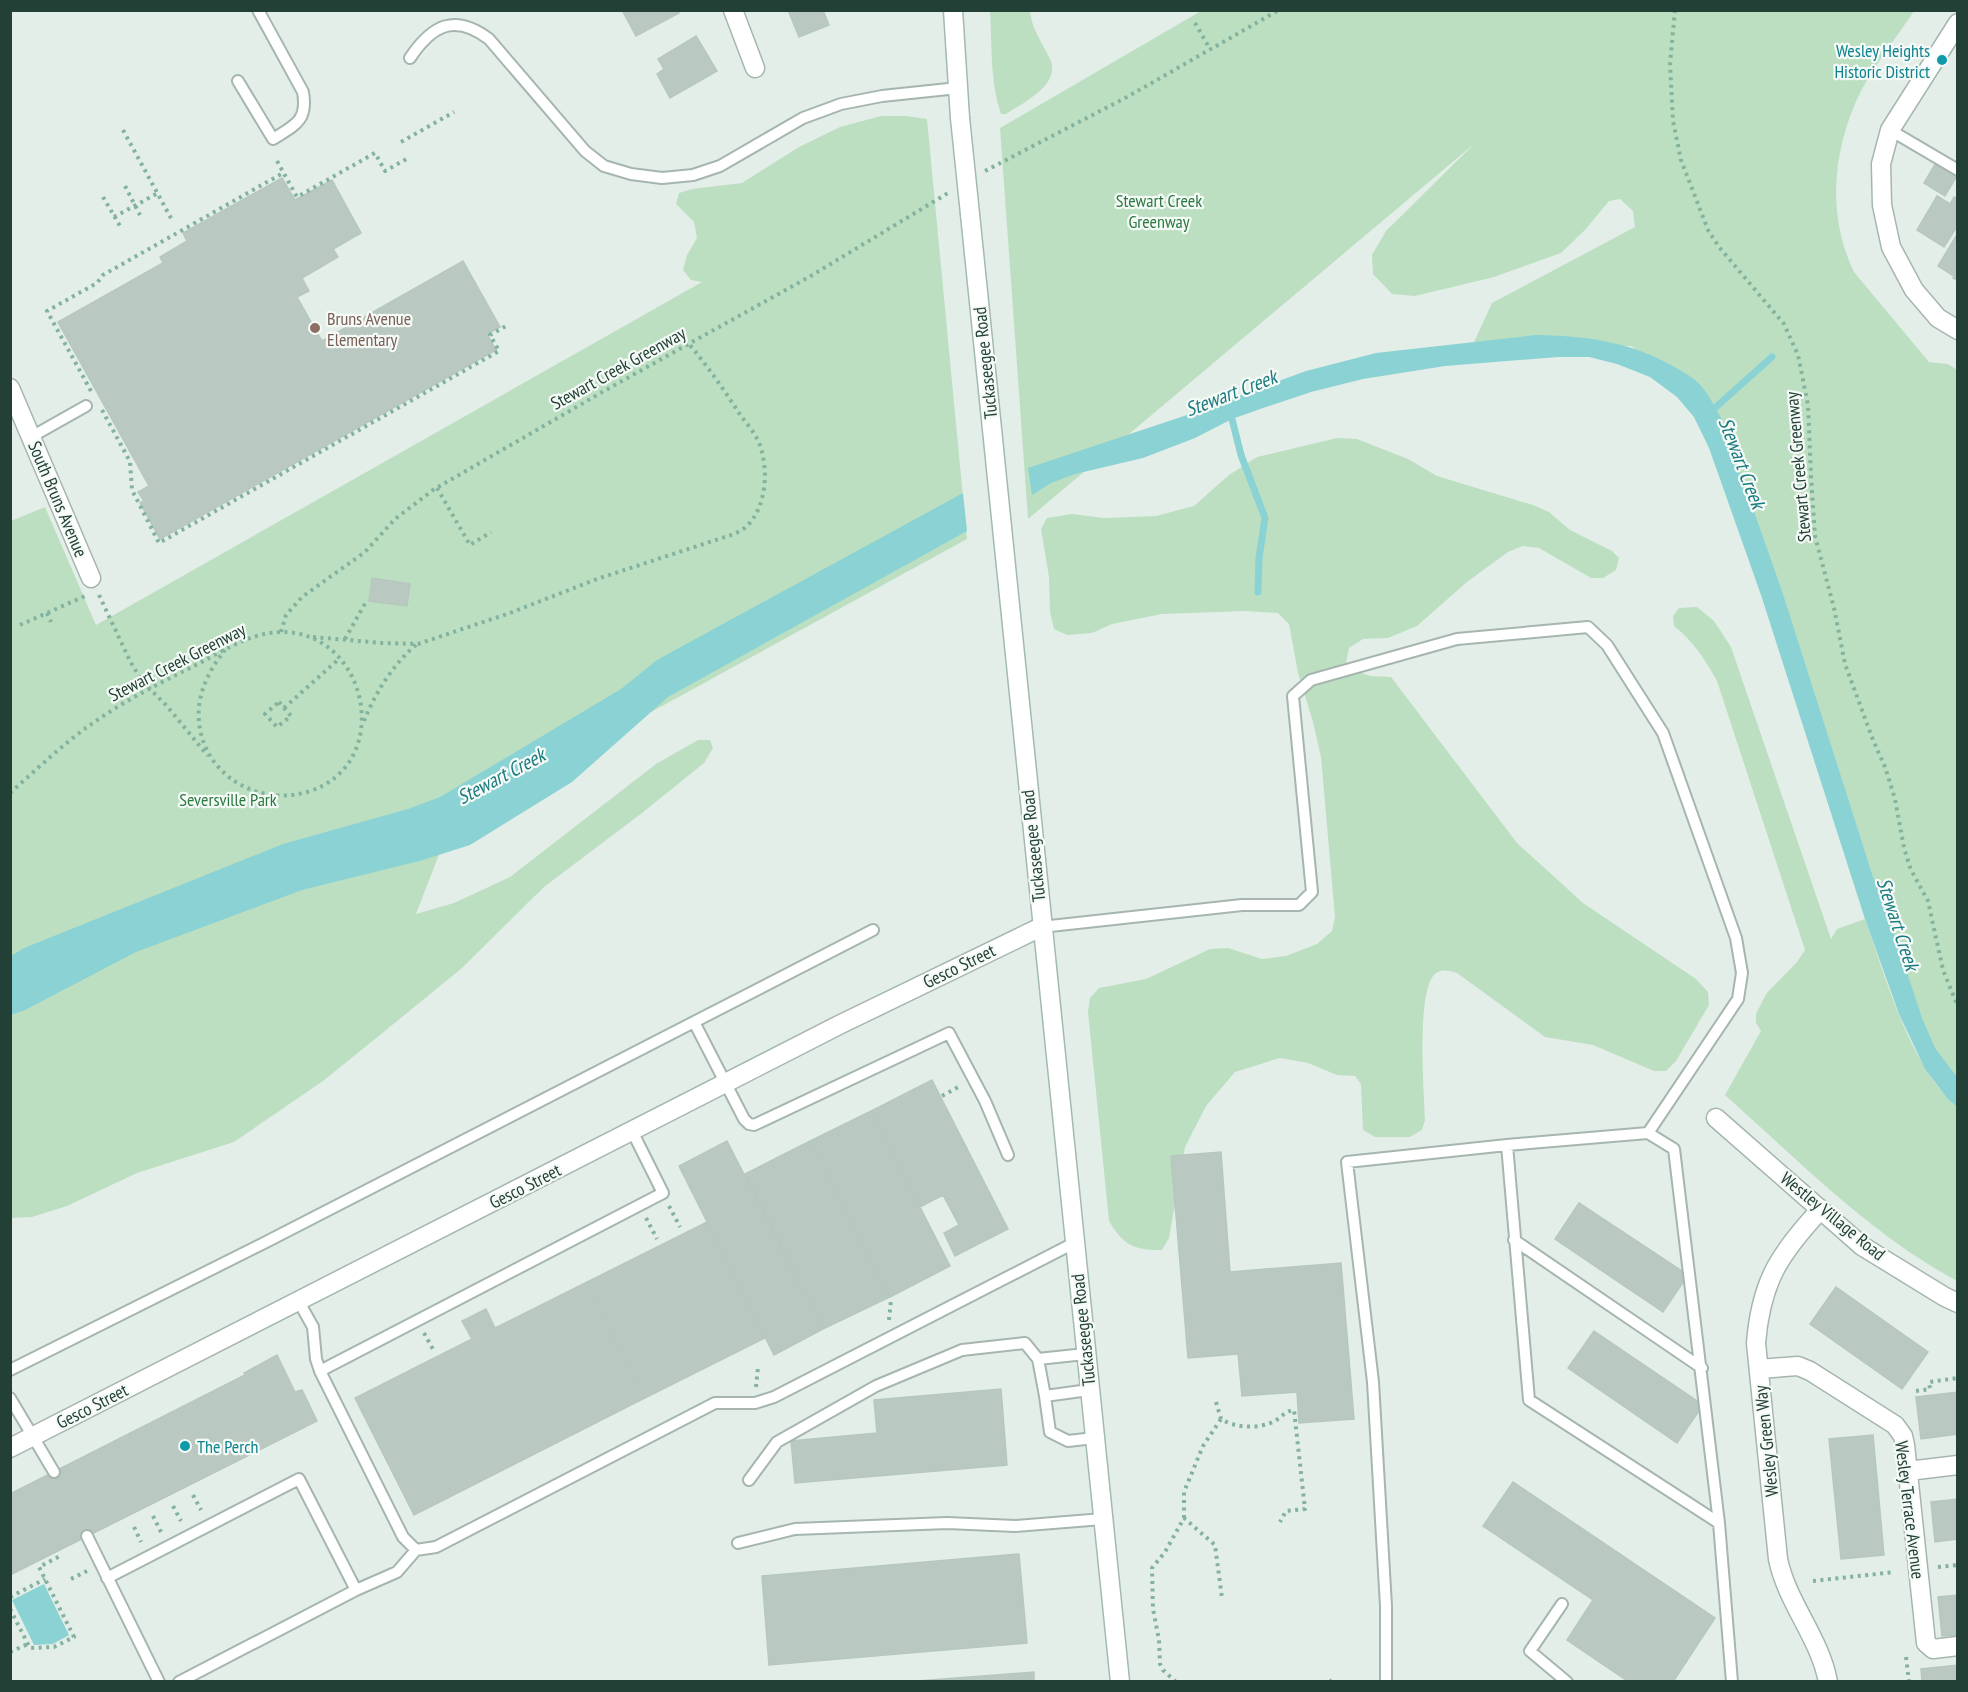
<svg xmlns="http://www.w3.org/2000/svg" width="1968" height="1692" viewBox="0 0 1968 1692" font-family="'PT Sans Narrow',sans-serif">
  <rect width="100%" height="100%" fill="#e4eee8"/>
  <path fill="#bcdfc2" d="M990 11H1030C1032 30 1042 42 1050 59 1062 84 1023 103 1006 114H1001C990 81 992 45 990 11Z
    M1201 11H1914C1897 37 1876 63 1861 91 1833 147 1826 214 1854 272L1929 362 1948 364 1957 370V1083L1939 1064 1856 864 1766 583 1681 380 1631 346 1469 353 1492 303 1635 227 1633 211 1620 199 1609 201 1585 230 1561 253 1494 277 1415 296 1392 294 1373 274 1372 255 1386 231 1474 144 1028 519 1000 128Z
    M881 116H906L927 119 967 539 452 821 416 914 454 903 510 877 656 764 698 740H710L713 748 704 763 642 813 544 887 462 968 380 1035 323 1081 234 1142 137 1173 67 1206 32 1217 11 1218V521L45 507 96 625 702 282 691 280 683 270 687 255 697 238 694 222 676 204 679 193 692 189 742 183 799 147 840 127Z
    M1337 438 1357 439 1408 459 1437 476 1533 505 1549 512 1570 530 1612 551 1619 558 1616 570 1603 578H1591L1539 548 1523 546 1508 552 1467 582 1417 626 1388 638 1363 639 1349 648 1346 663 1349 669 1371 676 1391 677 1517 843 1583 903 1696 979 1708 992 1709 1005 1676 1061 1666 1071H1654L1593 1045 1545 1037 1457 973C1450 971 1442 968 1435 974 1416 991 1424 1093 1425 1120L1422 1130 1410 1137H1375L1363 1130 1361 1084 1355 1076 1337 1075 1308 1063 1280 1058 1235 1072 1206 1106 1185 1147 1169 1238 1162 1250C1134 1250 1124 1246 1109 1221L1088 1012 1090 998 1099 988 1146 979 1210 949 1228 948 1262 959 1286 956 1317 944 1332 931 1335 917 1321 757 1313 722 1298 673 1289 624 1278 613 1246 611 1162 614 1112 624 1092 633 1067 635 1054 629 1050 612 1049 577 1041 529 1047 518 1072 514 1104 518 1156 516 1194 506 1229 475 1257 457Z
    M1697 607 1714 621 1731 647 1831 939 1837 929 1865 919C1886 978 1909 1065 1957 1107V1281C1870 1234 1799 1161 1725 1095L1761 1031 1756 1023V1014L1766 994 1797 962 1805 950 1717 681C1705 659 1694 642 1674 626L1673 616 1679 608Z"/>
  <path fill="#8bd2d4" d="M1536 335C1584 336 1628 341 1671 365 1679 370 1688 374 1695 380 1707 390 1713 404 1721 418L1782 591 1873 877 1891 924 1922 1018 1935 1048 1957 1077V1107L1947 1098 1925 1069 1899 1014 1865 919 1761 595 1709 448 1694 417 1677 397 1650 377 1617 364 1589 357H1558L1445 366 1363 379 1311 392 1266 407 1232 419 1195 438 1143 458 1075 474 1051 483 1032 495 1028 468 1184 416 1306 371 1376 353Z
    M963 493 967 531 668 697 572 782 470 845 423 860 302 890 136 952 25 1010 11 1015V956L24 948 283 844 408 809 440 797 621 689 657 660Z
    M44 1584 69 1635 53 1644 34 1645 12 1600Z"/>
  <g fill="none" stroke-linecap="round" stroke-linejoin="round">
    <path stroke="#8bd2d4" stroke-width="7" d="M1228 414 1232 419 1241 455 1265 518 1259 558 1258 592
      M1708 414 1772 357"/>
  </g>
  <path fill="#b9c9c1" stroke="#b6c8be" stroke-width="1.5" d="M622 10H677L679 13 636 36Z
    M788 10H823L829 25 799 37Z
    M696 36 717 71 670 98 657 74 664 69 658 59Z
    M1937 161 1958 174 1945 196 1924 183Z
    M282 178 295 200 332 180 361 233 333 249 338 257 302 278 309 291 297 297 322 341 463 261 500 327 487 334 496 350 160 539 140 503 144 501 138 492 149 486 58 322 163 263 160 257 187 241 183 233Z
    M1937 196 1950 204 1954 197 1958 199V225L1944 247 1917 230Z
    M1958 233V281L1953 278 1954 276 1938 266Z
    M372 578 410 584 407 606 369 601Z
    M932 1080 1008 1229 955 1256 944 1233 959 1225 943 1195 920 1207 871 1111Z
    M871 1111 950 1266 890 1297 812 1140Z
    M812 1140 890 1297 823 1329 745 1174Z
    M727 1141 823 1329 774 1355 679 1166Z
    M1221 1152 1230 1272 1341 1263 1354 1419 1299 1423 1297 1392 1242 1396 1238 1354 1188 1358 1171 1156Z
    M1579 1203 1688 1275 1663 1312 1555 1239Z
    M707 1222 765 1338 645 1398 587 1282Z
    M587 1282 645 1398 414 1515 355 1398 472 1339 462 1321 486 1309 495 1328Z
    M1836 1287 1928 1352 1902 1389 1810 1324Z
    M1594 1331 1703 1405 1677 1443 1568 1368Z
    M277 1355 295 1392 302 1390 317 1421 10 1575V1494L245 1375 244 1373Z
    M1001 1389 1007 1465 795 1483 791 1441 877 1433 874 1400Z
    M1958 1392V1434L1921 1439 1916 1397Z
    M1873 1435 1884 1555 1841 1559 1829 1439Z
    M1513 1482 1715 1618 1673 1682H1629L1567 1640 1593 1600 1483 1526Z
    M1958 1499V1539L1935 1542 1931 1502Z
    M1019 1554 1027 1643 769 1665 762 1576Z
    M1958 1595V1635L1942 1636 1938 1597Z
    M1958 1665V1682H1922L1921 1669Z
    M1034 1672V1682H904Z"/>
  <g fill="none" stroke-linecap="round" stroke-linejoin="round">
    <defs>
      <path id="lane" d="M410 58C432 25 455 13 489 39L585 151 604 166 631 174 662 178 693 175 720 166 803 118 841 104 882 96 958 88
        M238 81 273 139C295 125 308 121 303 92L258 10
        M1890 130 1958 170
        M31 437 86 406
        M1041 927 1242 905H1299L1312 892 1293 696 1311 680 1457 639 1588 627 1607 645 1663 733 1736 938 1742 973 1738 999 1648 1133
        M694 1022 744 1119 749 1124 754 1125 949 1033 985 1101 1008 1155
        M1507 1145 1529 1400 1719 1523
        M1514 1240 1702 1368
        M299 1302 313 1327 316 1359 320 1371 403 1537 416 1550 436 1547 715 1403H755L774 1397 1074 1243
        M1038 1359 1085 1354
        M10 1370 266 1242 873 930
        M320 1371 663 1193 632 1131
        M1089 1390 1045 1396 1050 1432 1068 1441 1094 1438
        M10 1398 54 1472
        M749 1480 777 1442 876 1386 962 1350 1025 1343 1038 1359 1045 1396
        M87 1536 159 1682
        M738 1543 795 1529 947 1523 1015 1526 1103 1519
        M107 1578 299 1479 356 1590
        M1562 1604 1530 1651 1567 1682
        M179 1682 356 1590 397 1572 416 1550
        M1386 1682V1606L1373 1382 1347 1162 1507 1145 1648 1133 1674 1149 1719 1523 1732 1682"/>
      <path id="street" d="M733 10 755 68
        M1958 23 1890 130 1881 164 1882 205 1891 247 1914 290 1938 318 1958 330
        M10 388 91 578
        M1716 1118 1862 1246 1945 1297 1958 1303
        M1821 1209C1780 1253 1761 1281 1756 1343L1778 1559C1787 1603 1820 1638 1828 1682
        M1759 1369 1798 1366 1810 1371 1895 1425 1903 1436 1905 1445 1926 1643 1933 1649 1958 1646
        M10 1448 841 1024 1041 927
        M1908 1471 1958 1465"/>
      <path id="secondary" d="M953 10 960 118
        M970 214 1120 1682"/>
    </defs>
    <use href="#lane" stroke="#a6b6af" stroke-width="14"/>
    <use href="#street" stroke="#a6b6af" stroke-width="21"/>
    <use href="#secondary" stroke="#a2baaf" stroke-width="21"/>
    <path stroke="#83b29e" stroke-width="4" stroke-dasharray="3 4.5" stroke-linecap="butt" d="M1675 10 1670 64 1673 121 1681 160 1708 230 1719 247 1784 324 1798 355 1808 405 1811 476 1815 536 1834 608 1845 664 1873 740 1885 767 1895 799 1904 848 1911 870 1928 901 1943 970 1958 1007
      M1195 23 1210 49
      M123 130 172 220
      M401 142 454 112
      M277 161 297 197 375 153 385 171 410 157
      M985 171 1127 97 1279 10
      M125 186 140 215
      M103 197 120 226
      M114 217 158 193
      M91 391 47 311 97 283 103 275 283 173
      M102 410 127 456 130 462 132 490 159 543 499 351 490 335 506 326
      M437 488 470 545 491 532
      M99 595 130 661 142 681 166 705 208 756
      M47 613 51 622
      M20 625 85 596
      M281 632 286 615 302 597 365 552 395 519 433 490 604 391 809 277 948 193
      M313 637 382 643 418 644 510 613 597 579 731 535C736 533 743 530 747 526 767 506 769 468 759 443 755 433 747 424 741 416 725 391 708 367 689 344
      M345 639 366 602
      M279 702 291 716 277 727 265 714Z
      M284 708 339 659
      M364 721C375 693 394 663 417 644
      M10 793C37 769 64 743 93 723 127 699 164 681 200 663 224 650 251 633 280 632 369 630 396 766 307 792 251 808 194 767 199 707 201 686 212 666 225 650
      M942 1096 960 1086
      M669 1206 680 1227
      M646 1218 657 1239
      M889 1320 891 1300
      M424 1333 434 1351
      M756 1387 758 1367
      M1916 1391 1930 1389 1929 1382 1958 1378
      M1216 1402 1221 1419C1235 1428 1258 1429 1273 1422 1281 1418 1285 1411 1294 1410L1305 1509 1286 1511 1280 1522
      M193 1495 201 1510
      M173 1506 181 1521
      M153 1516 161 1532
      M1184 1518V1492L1203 1446 1221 1419
      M134 1527 141 1542
      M1938 1567 1958 1565
      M71 1579 87 1571
      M1813 1581 1895 1572
      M10 1597 45 1579
      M10 1609 30 1648 54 1647 74 1637 39 1567 60 1556
      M10 1652 28 1644
      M1906 1657 1909 1682
      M1176 1682 1163 1670 1160 1664 1159 1640 1153 1609 1152 1568 1165 1552 1184 1518 1215 1545 1222 1598
      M1330 1682 1334 1677"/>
    <use href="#lane" stroke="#fff" stroke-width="10"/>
    <use href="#street" stroke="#fff" stroke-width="18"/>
    <use href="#secondary" stroke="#fff" stroke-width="18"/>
    <defs>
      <path id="secondary-bridge" d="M960 118 970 214"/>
    </defs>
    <use href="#secondary-bridge" stroke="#a2baaf" stroke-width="21" stroke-linecap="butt"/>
    <use href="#secondary-bridge" stroke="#fff" stroke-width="18"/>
  </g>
  <g fill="#0f9aa8" stroke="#f5faf7" stroke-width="2">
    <circle cx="1942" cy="60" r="6"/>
    <circle cx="185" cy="1446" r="6"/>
  </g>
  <circle fill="#8d6e63" stroke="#f5faf7" stroke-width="2" cx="315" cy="328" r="6"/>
  <g text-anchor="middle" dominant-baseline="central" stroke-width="4.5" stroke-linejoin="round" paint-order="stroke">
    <g font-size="18" fill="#0d838f" stroke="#f5faf7" text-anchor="end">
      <text x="1930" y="50">Wesley Heights<tspan x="1930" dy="21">Historic District</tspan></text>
      <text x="197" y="1446" text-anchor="start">The Perch</text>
    </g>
    <g font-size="18" fill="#2b7940" stroke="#f5faf7">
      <text x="1159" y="200">Stewart Creek<tspan x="1159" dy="21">Greenway</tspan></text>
      <text x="228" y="799">Seversville Park</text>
    </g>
    <g font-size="18" fill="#785e54" stroke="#f5faf7" text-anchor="start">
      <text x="327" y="318">Bruns Avenue<tspan x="327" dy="21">Elementary</tspan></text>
    </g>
    <g font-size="18" fill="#224035" stroke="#f5faf7">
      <text transform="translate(985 363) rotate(-96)">Tuckaseegee Road</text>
      <text transform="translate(618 368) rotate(-29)">Stewart Creek Greenway</text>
      <text transform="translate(1798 467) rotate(-95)">Stewart Creek Greenway</text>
      <text transform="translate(58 499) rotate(67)">South Bruns Avenue</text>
      <text transform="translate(177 662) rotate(-27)">Stewart Creek Greenway</text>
      <text transform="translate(1033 846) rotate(-96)">Tuckaseegee Road</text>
      <text transform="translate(959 966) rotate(-26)">Gesco Street</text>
      <text transform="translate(525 1186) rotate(-27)">Gesco Street</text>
      <text transform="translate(1833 1216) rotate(39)">Westley Village Road</text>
      <text transform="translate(1083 1330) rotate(-96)">Tuckaseegee Road</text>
      <text transform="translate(92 1406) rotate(-27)">Gesco Street</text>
      <text transform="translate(1766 1441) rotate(-96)">Wesley Green Way</text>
      <text transform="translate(1910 1510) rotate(83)">Wesley Terrace Avenue</text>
    </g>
    <g font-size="20" font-style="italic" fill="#1a7a7f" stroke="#f5faf7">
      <text transform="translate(1231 393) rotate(-21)">Stewart Creek</text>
      <text transform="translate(1742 463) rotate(69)">Stewart Creek</text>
      <text transform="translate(501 776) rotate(-28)">Stewart Creek</text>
      <text transform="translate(1898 924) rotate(72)">Stewart Creek</text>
    </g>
  </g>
  <rect width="1968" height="1692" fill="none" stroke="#224035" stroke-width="24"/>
</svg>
